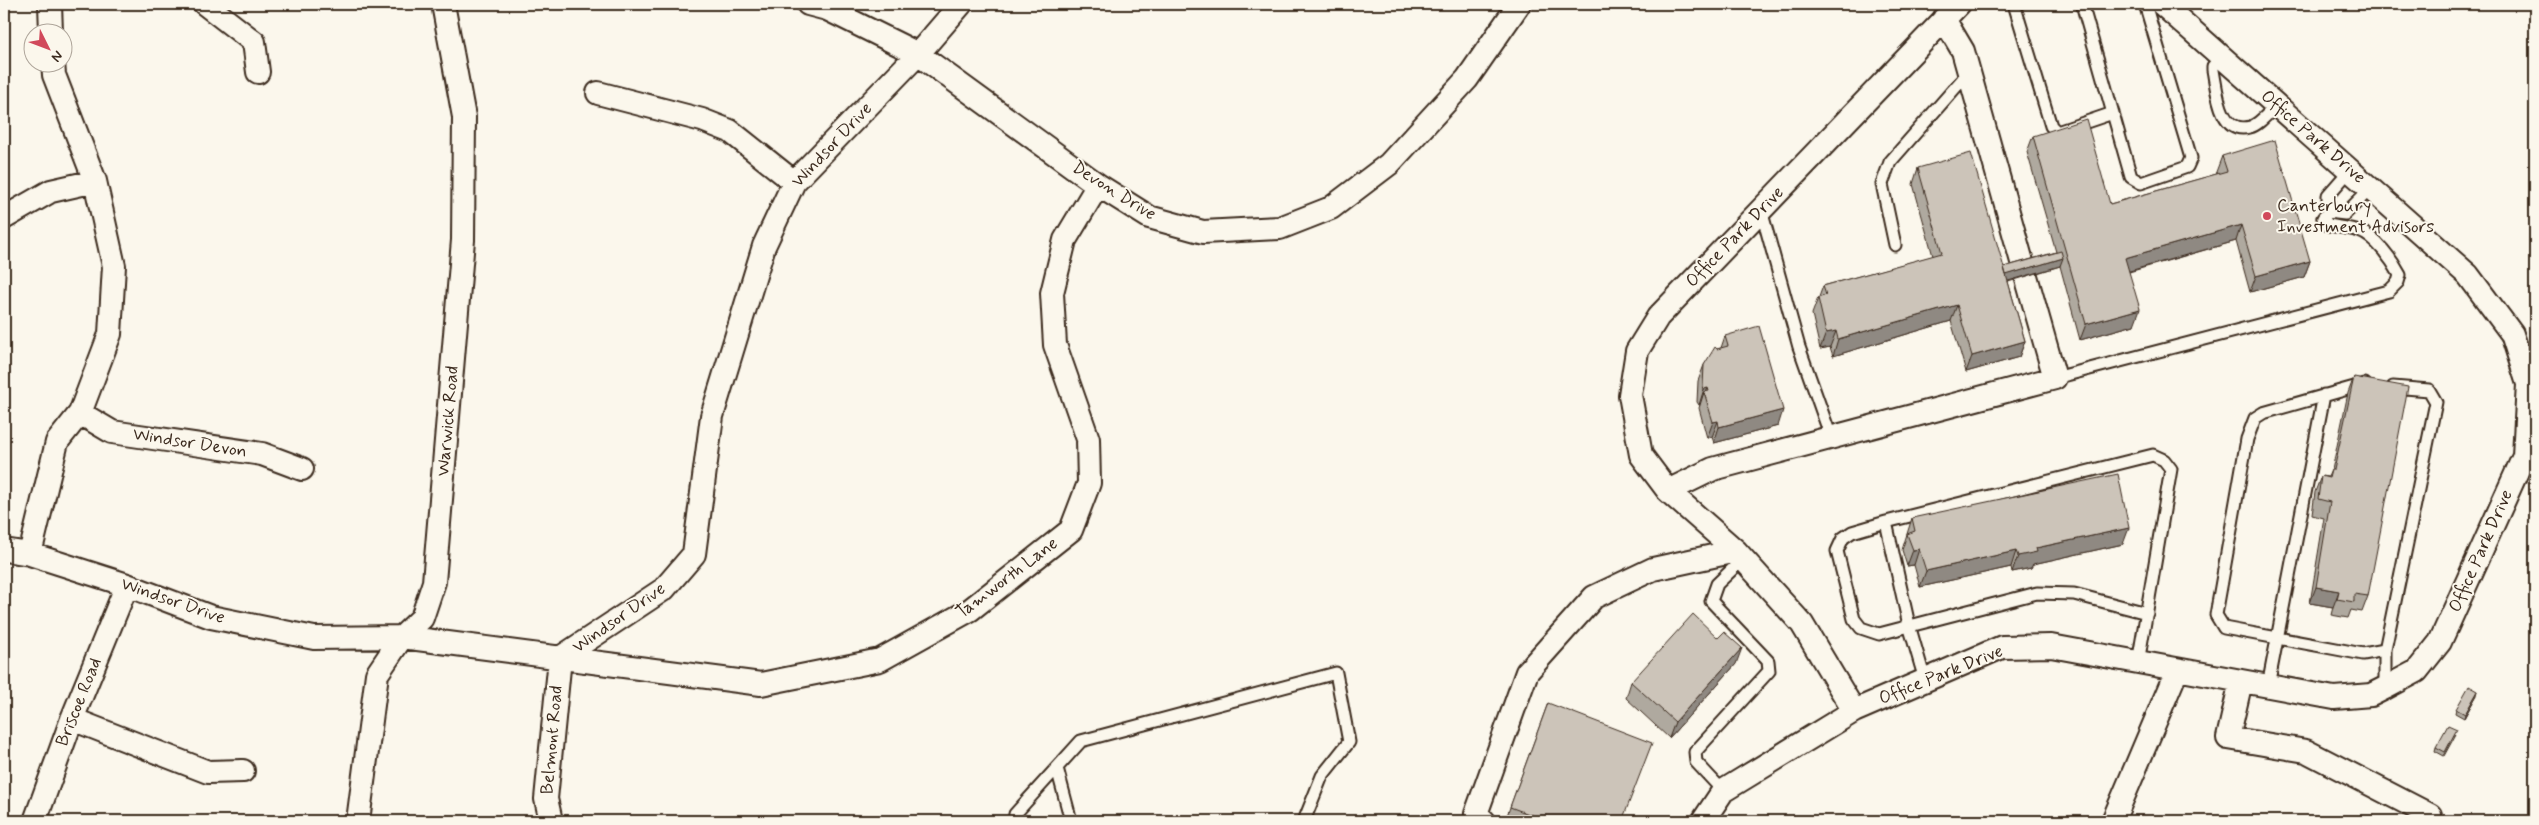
<svg xmlns="http://www.w3.org/2000/svg" width="2539" height="825" viewBox="0 0 2539 825" font-family="Mynerve,sans-serif">
  <rect width="100%" height="100%" fill="#fbf7ec"/>
  <filter id="ink" filterUnits="userSpaceOnUse"><feTurbulence type="fractalNoise" baseFrequency=".02" numOctaves="2"/><feDisplacementMap in="SourceGraphic" scale="10" xChannelSelector="R" yChannelSelector="G"/><feConvolveMatrix kernelMatrix="1 2 1 2 8 2 1 2 1" color-interpolation-filters="sRGB"/></filter>
  <g filter="url(#ink)">
    <g fill="none" stroke-linecap="round" stroke-linejoin="round">
      <defs>
        <path id="service" d="M2014 4 2051 126 2057 132 2113 113
          M2082 4 2131 177 2141 183 2187 167 2191 158 2145 4
          M2223 58 2213 66V70C2217 90 2219 135 2250 127 2259 125 2270 111 2277 105
          M2350 170 2328 195V212L2345 214 2371 188
          M1761 210 1799 347 1831 437
          M1895 245 1882 184 1890 162 1969 72
          M2055 378 2389 291 2398 282 2400 275C2392 260 2376 237 2359 231 2350 228 2338 227 2328 225L2323 218 2328 212
          M2365 384 2263 413 2255 418 2247 439 2216 615 2224 628 2363 654 2385 650
          M1886 522 2153 455 2164 460 2171 469 2138 663
          M1925 680 1909 625 1886 522 1852 532 1843 538 1837 551 1854 619 1861 628 1879 634 2037 593 2074 594 2147 613
          M2268 686 2324 395
          M2385 688V650L2436 402 2429 390 2393 387
          M1057 768 1071 821
          M1723 791 1696 762 1695 752 1769 671 1768 661 1711 601 1717 584 1743 559
          M1014 821 1015 814 1081 741 1336 673 1349 742 1322 776 1304 821"/>
        <path id="minor" d="M50 4 51 32
          M205 4 254 42 258 72
          M808 4 827 9 918 54 1098 185 1149 217 1203 232 1280 228 1331 208 1389 164 1467 79 1519 4
          M1944 19 1963 51 2024 269
          M598 93 702 120 730 131 794 182
          M4 218 51 191 95 181
          M80 413 112 432 262 454 302 469
          M1668 491 1713 469 2055 378 2026 276
          M4 550 30 554 127 585 211 617 314 638 402 637 761 684 880 660 970 610 1071 530 1089 483 1088 439 1055 345 1052 293 1065 240 1098 185
          M30 554 57 442 80 413 110 334 114 266 95 181 54 75 53 62
          M560 658 664 589 694 554 712 416 764 246 794 182 918 54 961 4
          M2241 681 2228 738 2306 751 2430 815 2426 821
          M1854 711 1802 624 1736 551 1668 491 1641 455 1630 395 1637 351 1658 317 1959 4
          M72 719 208 772 243 771
          M35 821 72 719 127 585
          M358 821 377 674 402 637 422 618 434 582 463 240 464 117 443 4
          M551 821 546 799 560 658
          M1484 821 1476 814 1527 672 1594 597 1653 569 1736 551
          M1703 821 1723 791 1854 711 2002 647 2051 646 2334 698 2371 695 2385 688 2417 671 2440 642 2524 456 2528 384 2512 334 2468 275 2162 4
          M2113 821 2177 670"/>
      </defs>
      <use href="#service" stroke="#3b2a1e" stroke-width="15"/>
      <use href="#minor" stroke="#3b2a1e" stroke-width="26"/>
      <use href="#service" stroke="#fbf7ec" stroke-width="11"/>
      <use href="#minor" stroke="#fbf7ec" stroke-width="22"/>
    </g>
    <path fill="#afa99f" stroke="#3b2a1e" d="M2033 136 2110 204 2217 174 2216 172 2222 156 2310 261 2304 277 2250 292 2236 241 2129 272 2134 325 2080 340 2060 266 2008 282 2025 341 2019 357 1966 372 1951 321 1833 356 1830 347 1820 349 1812 314 1818 298 1819 297 1823 286 1933 256 1913 184 1918 168 2004 267 2056 252 2027 152Z
      M1725 336 1778 426 1714 443 1712 437 1707 438 1699 408 1700 405H1699L1697 402 1698 381 1704 365 1717 349 1721 348Z
      M2354 377 2368 596 2362 612 2351 610 2348 618 2331 615 2333 607 2310 603 2324 518 2312 515 2315 492 2321 476 2328 477 2331 470H2332L2348 393Z
      M1912 518 2123 544 2033 564 2031 568 2012 572 2011 567 1920 587 1914 565 1907 566 1902 550Z
      M1718 638 1736 664 1669 738 1626 698 1631 682Z
      M2477 695 2464 718 2455 713 2456 709Z
      M1548 703 1622 821H1505Z
      M2456 734 2444 756 2435 751 2436 747Z"/>
    <path fill="#8f8982" stroke="#3b2a1e" d="M2241 225 2236 241 2119 274 2125 258Z
      M2063 258 2060 266 1998 284 2001 276Z
      M2310 261 2304 277 2250 292 2256 276Z
      M1957 305 1951 321 1833 356 1838 339Z
      M2140 309 2134 325 2080 340 2086 324Z
      M1836 331 1830 347 1820 349 1826 333Z
      M2025 341 2019 357 1966 372 1972 356Z
      M1708 388 1705 395 1704 392 1700 405H1699L1704 389Z
      M1783 410 1778 426 1714 443 1719 427Z
      M1718 421 1712 437 1707 438 1713 422Z
      M2129 528 2123 544 2033 564 2031 568 2012 572 2018 556 2036 548Z
      M1919 549 1914 565 1907 566 1913 550Z
      M2016 551 2011 567 1920 587 1926 571Z
      M2316 587 2339 591 2333 607 2310 603Z
      M1742 648 1736 664 1669 738 1675 722Z
      M2478 691 2477 695 2464 718 2465 714Z"/>
    <path fill="#ccc4b9" stroke="#3b2a1e" d="M2086 119 2110 204 2227 171 2222 156 2275 140 2310 261 2256 276 2241 225 2125 258 2140 309 2086 324 2033 136Z
      M1971 153 2025 341 1972 356 1957 305 1838 339 1836 331 1826 333 1818 298 1826 295 1823 286 1942 253 1918 168Z
      M2061 251 2063 258 2006 275 2004 267Z
      M1759 326 1783 410 1719 427 1718 421 1713 422 1704 392 1709 391 1708 388 1704 389 1703 386 1704 365 1715 347 1717 349 1728 346 1725 336Z
      M2354 377 2408 387 2368 596 2354 594V602L2337 599 2339 591 2316 587 2330 502 2318 499 2321 476 2329 478 2331 470H2334Z
      M2118 474 2129 528 2036 548 2037 552 2018 556 2016 551 1926 571 1919 549 1913 550 1907 534 1915 531 1912 518Z
      M1693 614 1718 638 1724 632 1742 648 1675 722 1631 682Z
      M2469 686 2478 691 2465 714 2456 709Z
      M1548 703 1652 743 1622 821H1548L1510 807Z
      M2448 725 2457 729 2445 752 2436 747Z"/>
  </g>
  <circle fill="#d1495b" stroke="#fbf7ec" stroke-width="2" cx="2267" cy="216" r="5"/>
  <g text-anchor="middle" dominant-baseline="central" stroke-width="4" stroke-linejoin="round" paint-order="stroke">
    <g font-size="18" fill="#3b2a1e" stroke="#fbf7ec">
      <text transform="translate(2313 137) rotate(41)">Office Park Drive</text>
      <text transform="translate(832 145) rotate(-47)">Windsor Drive</text>
      <text transform="translate(1114 191) rotate(32)">Devon Drive</text>
      <text transform="translate(1735 237) rotate(-46)">Office Park Drive</text>
      <text transform="translate(448 421) rotate(-85)">Warwick Road</text>
      <text transform="translate(190 443) rotate(9)">Windsor Devon</text>
      <text transform="translate(2481 551) rotate(-66)">Office Park Drive</text>
      <text transform="translate(1007 578) rotate(-37)">Tamworth Lane</text>
      <text transform="translate(173 601) rotate(19)">Windsor Drive</text>
      <text transform="translate(619 618) rotate(-35)">Windsor Drive</text>
      <text transform="translate(1941 675) rotate(-22)">Office Park Drive</text>
      <text transform="translate(79 702) rotate(-68)">Briscoe Road</text>
      <text transform="translate(552 740) rotate(-85)">Belmont Road</text>
    </g>
    <g font-size="18" fill="#3b2a1e" stroke="#fbf7ec" text-anchor="start">
      <text x="2277" y="206">Canterbury<tspan x="2277" dy="21">Investment Advisors</tspan></text>
    </g>
  </g>
  <rect width="2539" height="825" fill="none" stroke="#fbf7ec" stroke-width="20"/>
  <rect x="10" y="10" width="2519" height="805" fill="none" stroke="#3b2a1e" stroke-width="2" filter="url(#ink)"/>
  <g transform="translate(48 48) rotate(132)"><circle r="24" fill="#fbf7ec" stroke="#aea59a"/>
  <path d="M0-4L9 19L0 12L-9 19Z" fill="#d1495b"/>
  <text y="-8" font-size="14" font-weight="bold" text-anchor="middle" fill="#3b2a1e">N</text>
  </g>
</svg>
